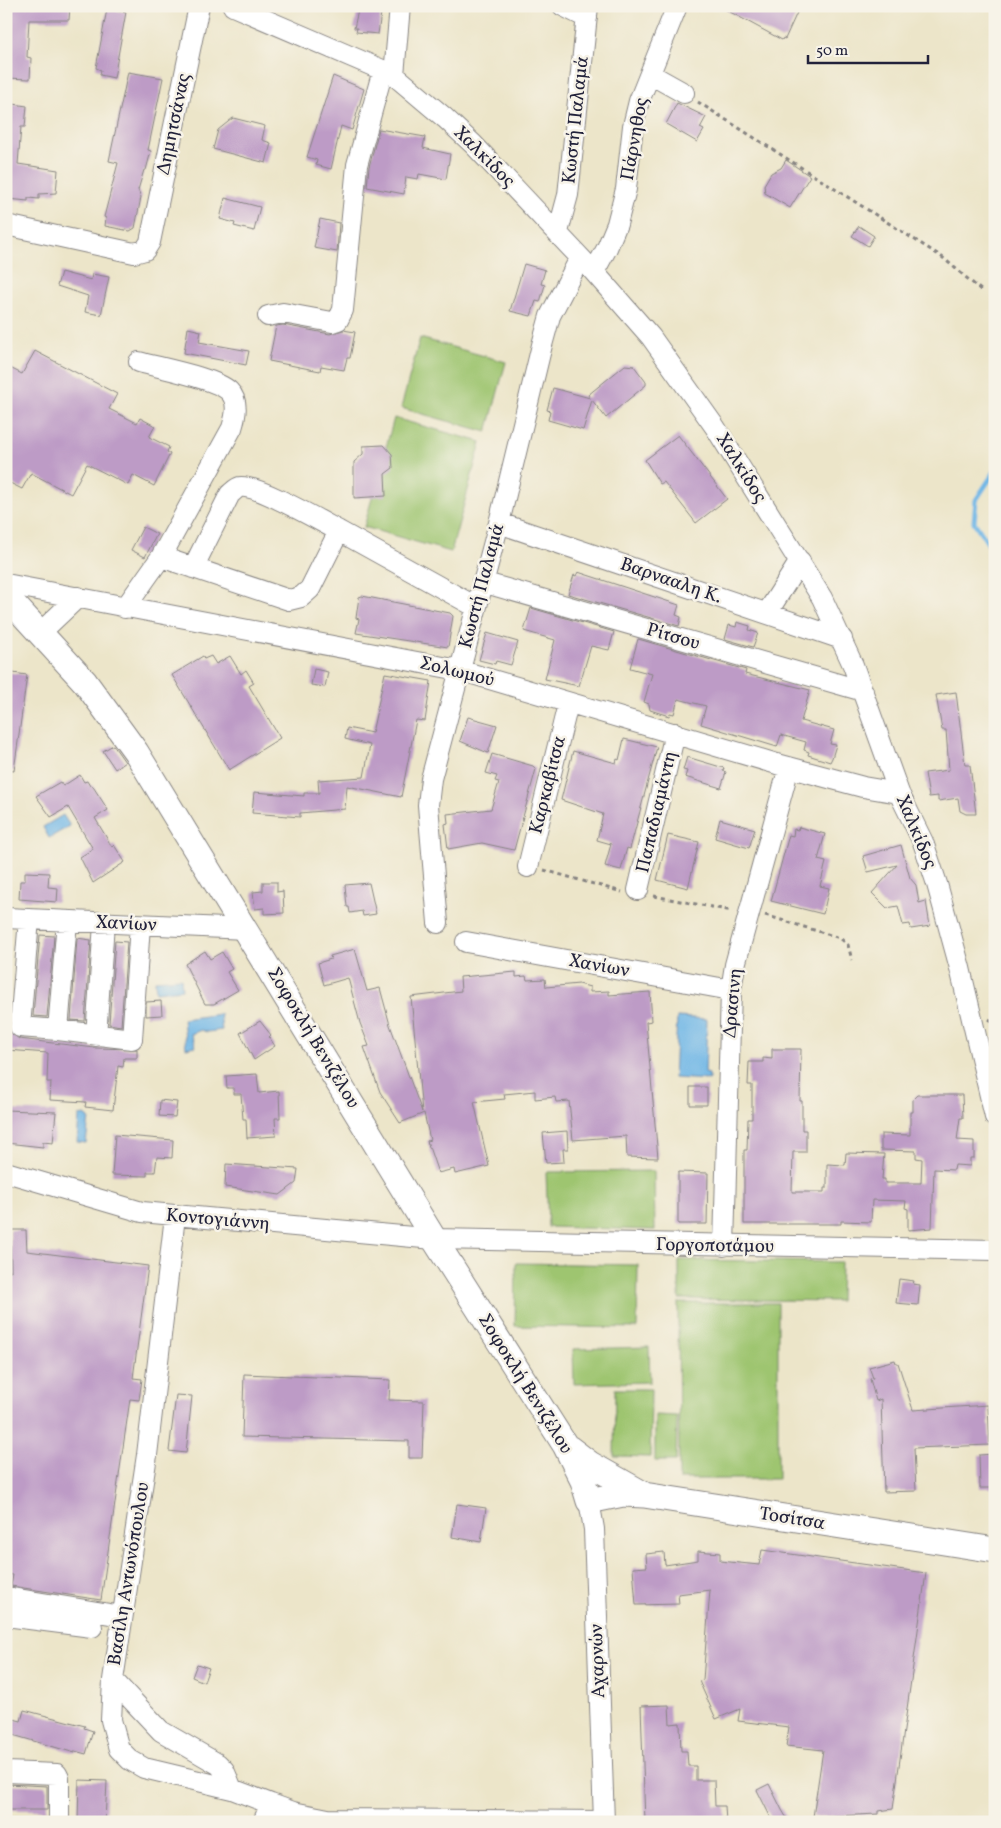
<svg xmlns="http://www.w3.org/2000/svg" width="1001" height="1828" viewBox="0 0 1001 1828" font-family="Vollkorn,serif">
  <rect width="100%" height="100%" fill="#f7f3e8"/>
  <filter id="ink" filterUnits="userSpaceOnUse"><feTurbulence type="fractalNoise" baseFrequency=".02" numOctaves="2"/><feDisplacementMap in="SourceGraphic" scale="10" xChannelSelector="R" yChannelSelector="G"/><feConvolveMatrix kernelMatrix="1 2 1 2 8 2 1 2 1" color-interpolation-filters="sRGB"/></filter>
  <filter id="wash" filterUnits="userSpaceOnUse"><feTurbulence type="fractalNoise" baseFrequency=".0096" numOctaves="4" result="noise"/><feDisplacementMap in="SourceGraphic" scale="20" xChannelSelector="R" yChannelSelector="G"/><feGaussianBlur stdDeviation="1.12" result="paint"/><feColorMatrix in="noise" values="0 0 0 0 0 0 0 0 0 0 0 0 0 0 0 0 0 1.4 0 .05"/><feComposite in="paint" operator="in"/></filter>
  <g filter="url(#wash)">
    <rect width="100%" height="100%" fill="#ece5c9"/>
    <path fill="#9ec570" stroke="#607456" d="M420 338 506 362 487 432 401 408Z
      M394 418 481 442 451 552 364 527Z
      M654 1171 655 1230 548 1227 546 1172Z
      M679 1260 841 1262 840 1301 679 1299Z
      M516 1263 638 1265 637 1328 515 1326Z
      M678 1303H778V1479H679Z
      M649 1347 650 1382 574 1384 573 1349Z
      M615 1389H651L650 1457 614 1456Z
      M655 1415 677 1416 676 1461H655Z"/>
    <path fill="#6eb6e6" stroke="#486c90" d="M63 815 70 826 49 838 43 827Z
      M181 978 182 989 156 992 155 980Z
      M220 1014 222 1030 207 1032 201 1030 191 1034 196 1046 186 1048 183 1019Z
      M677 1017 707 1019 705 1073 709 1074V1080L674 1078Z
      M85 1115 89 1118 86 1143 77 1142 79 1116Z"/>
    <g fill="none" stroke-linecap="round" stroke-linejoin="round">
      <path stroke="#6eb6e6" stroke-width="5" d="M995 471 976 500 974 522 995 554"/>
    </g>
    <g id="blocks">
      <path fill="#bd9bc6" d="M6 6H70L69 20H29L27 57 31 58 30 79 6 78Z
        M359 6H382L378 34 356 32 357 28H354Z
        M719 6H800L785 39 783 38 782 40Z
        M107 9 126 12 114 78 100 75 101 70 96 68Z
        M128 72 163 78 148 150 151 151 146 170H144L138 190 141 197 135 228 130 231 105 226 106 218 104 217 118 163 109 161Z
        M333 76 364 89 352 130 341 126 331 169 316 165 317 160 307 157Z
        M6 103 27 106 25 127H21L18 164 58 170 56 193 39 194V199L28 198V201L8 199Z
        M677 103 706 117 700 128 704 130 697 142 666 124Z
        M233 118 265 126 262 140 271 143 266 163 213 149 218 130Z
        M379 129 425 137 423 148 450 154 446 179 419 174 418 179 406 177 404 194 367 187 369 167Z
        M786 160 810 176 790 208 765 193 764 185 771 173 781 168Z
        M225 198 260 207 254 231 234 226 235 223 220 219Z
        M320 219 339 223 337 252 314 248Z
        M859 226 874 236 868 246 852 236Z
        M524 264 545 270 541 284 545 285 540 302 536 301 531 316 510 311Z
        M61 272 91 280 92 274 109 277 101 315 85 312 88 296 57 286Z
        M283 325 330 334 343 330 355 332 350 358H347L344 370 321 366 320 371 269 361 276 326Z
        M188 328 201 331 199 342 249 351 246 365 184 353Z
        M35 351 117 394 109 409 137 423 140 418 155 426 149 437 169 447 167 452 170 454 154 486 133 475 128 485 87 464 71 494 31 473 22 489 6 481V366L22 374Z
        M625 365 634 366 646 382V385L606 418 592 400 583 430 548 420 550 411 547 410 553 388 590 398 588 395Z
        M678 435 727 499 696 523 664 482 660 484 645 460Z
        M384 445 392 454 393 468 385 474 386 496 354 498V462L363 454V446Z
        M143 527 157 534 145 557 131 550Z
        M578 572 679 605 676 615 681 617 679 626 568 594 574 575 576 576Z
        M362 596 450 613 453 616 448 647 356 633 359 619 356 618 359 597Z
        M531 608 614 632 609 650 591 646 579 686 545 679 555 640 524 631Z
        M737 622 750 626 749 630 758 633 753 647 725 639 729 625 736 627Z
        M487 633 518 642 511 665 496 661 495 664 479 660Z
        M638 639 746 670 745 674 810 690 801 721 834 730 830 744 836 745 832 758 830 762 808 755 809 752 804 750 806 742 781 735 777 747 701 724 706 706 678 699 674 714 670 713 669 716 650 710 649 704 644 702 652 674 630 668Z
        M203 656 204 659 211 656 216 664 230 656 241 674 246 670 254 683 249 686 280 738 229 770 172 675Z
        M314 669 328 672 325 687 311 685Z
        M6 672 27 675 14 771 6 770Z
        M385 673 431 681 425 721 416 720 401 797 347 786 345 809 300 813V817L252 813 254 792 304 796V793H319L318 780 364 777 370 745 345 739 347 728 372 733Z
        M956 692 965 765H970L976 814H966L960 811 958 798 938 801V796L929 797 925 773 949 770 946 730H942L936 695Z
        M468 717 497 725 488 753 460 741Z
        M624 739 657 747 630 849 627 848 621 870 605 866 611 844 597 840 603 814 561 800 573 751 616 763 617 759 619 760Z
        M113 745 125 762 115 769 103 751Z
        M492 754 533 766 536 769 514 850 482 843 448 849 445 824 448 823 447 814 491 809 499 782 495 781 497 776 486 773Z
        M687 757 724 768 723 771 726 772 721 788 685 777 687 771 683 770Z
        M80 775 84 782 87 781 90 786 92 785 108 810 95 818 112 847 114 845 125 862 93 883 80 857 93 849 68 807 51 817 36 796 60 782 63 786Z
        M720 819 755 829 749 848 715 838Z
        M799 827 825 834 818 860 826 862 820 886 829 888 823 914 771 901 789 835 793 836 794 829 798 830Z
        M668 835 699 842 688 888 657 880Z
        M901 845 910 878 916 885 919 903 926 901 930 926 911 929 910 924 903 925 898 906 887 908 872 893 897 865 868 872 863 856Z
        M25 872 49 873 48 887 58 888 57 902 19 899 20 881H25Z
        M263 882H277V892L283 891 284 913 264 914V908L255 909 253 892 263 891Z
        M369 883 376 914 363 916 362 911 350 913 349 907H347L345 885Z
        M40 935 54 936 47 1017 33 1016Z
        M77 938 91 940 85 1021 71 1020Z
        M115 941 127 942 121 1026 109 1024Z
        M355 949 367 991 380 988 390 1025 422 1112 411 997 461 991 460 977 516 972V977L526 976 527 980 545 979 546 987 579 984 590 987V992L609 991V995L650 992 652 1021 646 1022 658 1158 627 1157 626 1136 573 1140 569 1101 556 1102 555 1097 535 1099V1091L504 1094 505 1099 474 1102 489 1166 455 1174 454 1169 438 1173 427 1141 430 1140 424 1113 400 1123 380 1092 364 1047 369 1046 360 1023 348 978 324 985 318 963 331 959 330 956Z
        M205 951 210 959 222 952 232 969 227 972 238 990 214 1004H205L185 964Z
        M161 1001 162 1015 146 1016V1002Z
        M6 1014H9L10 1032 19 1039 95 1048 137 1049V1058H124L123 1067 118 1066 113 1110 85 1107 86 1102 50 1100 51 1082H47L48 1053 6 1050Z
        M260 1021 271 1035 269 1037 275 1046 254 1060 240 1033Z
        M772 1049H801L800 1101H802V1130H806V1152H793L792 1192H824V1188H827V1164L845 1165 846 1153 884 1154 882 1179H885V1183H921L922 1159 916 1158V1151L881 1150V1134L910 1135V1112H913V1099L917 1095H962L963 1118H960L957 1140 974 1141V1158H970V1166L955 1165 954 1170 934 1169 932 1228 908 1230V1209L905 1208 906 1201 872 1200 871 1222 841 1221V1224H744V1150H747L748 1119H752V1085H748L749 1062H763V1058L772 1059Z
        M257 1074 259 1093 279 1091 280 1118H275L276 1136 247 1138 246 1119H243L241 1094H234V1088H227L226 1076Z
        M690 1087H707V1105H690Z
        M160 1100 177 1102 175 1117 159 1116Z
        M6 1110 56 1112 53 1143 43 1142V1147L6 1143Z
        M567 1131 568 1149H563L564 1162 546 1163 543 1133Z
        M115 1135 173 1140 172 1158 157 1157 155 1172H147V1176L112 1175Z
        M226 1164 298 1169 296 1183 280 1195 225 1187Z
        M678 1172 708 1173 707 1224H678Z
        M10 1230H26L27 1251 148 1266 133 1378 142 1379 139 1400 130 1399 101 1600 11 1586 13 1575 6 1574V1345L9 1323 7 1270 11 1271Z
        M899 1279 914 1281 913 1284 920 1285 918 1305 896 1303Z
        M895 1360 896 1363H898L913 1410 988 1405 990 1445 914 1448 916 1491 884 1492 881 1399 876 1401 870 1379 873 1378 869 1367Z
        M244 1374 390 1380 389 1400 424 1401 422 1458H409V1441L242 1437Z
        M176 1395 192 1396 186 1453 169 1451Z
        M995 1454V1488H980L979 1455Z
        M457 1504 486 1508 481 1542 452 1537Z
        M762 1550 926 1573 893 1809 878 1811V1814L813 1817 823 1750 786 1746 789 1727 738 1721 740 1709 716 1719 699 1681 703 1680 710 1590 678 1594 679 1604 636 1605 633 1568 647 1567 646 1554 664 1552 665 1565 698 1560V1551L720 1553V1561L759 1565Z
        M197 1664 209 1668 204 1682 192 1677Z
        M669 1705 670 1724 680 1723 681 1751H687L688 1766H696V1780H714L715 1806H725L726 1822H645L641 1706Z
        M24 1710 85 1726 84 1728 93 1731 86 1754 75 1751V1753L6 1733V1717L21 1721Z
        M79 1780 107 1781 105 1822H78Z
        M6 1784 47 1786V1810H6Z
        M769 1784 782 1810 789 1822H773L757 1790Z"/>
    </g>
  </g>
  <g filter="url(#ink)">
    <use href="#blocks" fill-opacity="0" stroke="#878482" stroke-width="1"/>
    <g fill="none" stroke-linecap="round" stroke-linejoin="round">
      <defs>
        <path id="minor" d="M233 6 394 75 445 118 473 144 594 272 651 337 715 427 822 598 853 665 899 793 923 842 937 884 960 968 995 1117
          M563 6 587 18
          M650 74 684 93
          M394 75 400 6
          M6 225 134 253 145 250 150 242 199 6
          M558 232 568 195 588 6
          M594 272 607 248 617 224 626 189 633 126 639 101 677 6
          M268 316 283 313 332 322 338 320 343 310 357 165 383 70
          M499 523 842 639
          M339 531 476 607
          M161 557 289 600 301 597 310 589 339 531C322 522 256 484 240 487 236 488 233 492 230 494L193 568
          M482 582 863 691
          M6 584 459 670 777 764 863 787 899 793
          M125 608 161 557 232 428C236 415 239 401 229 391 215 378 160 368 139 362
          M767 613 800 561
          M40 633 78 597
          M528 867 568 704
          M638 890 675 733
          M6 918 246 929
          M29 919 20 1027 58 1030
          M67 921 58 1030 132 1039 140 925
          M438 923 428 805 431 779 499 523 542 345 550 316 580 258
          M466 942 731 990
          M96 1036 104 924
          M6 1172 142 1212 434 1239 995 1250
          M175 1216 147 1455 113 1680 111 1720 119 1749 130 1760 144 1768 232 1789 271 1804 263 1822
          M724 1246 731 990 735 965 789 767
          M589 1501 594 1529 604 1822
          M6 1597 122 1616
          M6 1616 92 1627
          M113 1680 161 1731 218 1764 224 1770 232 1789
          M6 1772 57 1774 59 1778V1822
          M271 1804 293 1812 328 1819 604 1821"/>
        <path id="major" d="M6 596 85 682 136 752 434 1239 565 1445 583 1481 589 1501 623 1494 644 1495 995 1550
          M569 1448 590 1464 643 1494"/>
      </defs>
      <use href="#minor" stroke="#878482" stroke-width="22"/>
      <use href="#major" stroke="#878482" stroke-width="27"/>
      <path stroke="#878482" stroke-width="3" stroke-dasharray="4 4" stroke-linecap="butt" d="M698 102 942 257 982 291
        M544 870 622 892
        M654 896 732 911
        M765 915 840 938 848 945 852 960
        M989 1019 995 1023"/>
      <use href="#minor" stroke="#fff" stroke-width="20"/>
      <use href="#major" stroke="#fff" stroke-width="25"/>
    </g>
  </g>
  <g text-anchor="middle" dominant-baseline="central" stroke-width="5" stroke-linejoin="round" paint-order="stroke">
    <g font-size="19" fill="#22223b" stroke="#f7f3e8">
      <text transform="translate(576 120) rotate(-84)">Κωστή Παλαμά</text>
      <text transform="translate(174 124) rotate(-78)">Δημητσάνας</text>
      <text transform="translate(635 139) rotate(-80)">Πάρνηθος</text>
      <text transform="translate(484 157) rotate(45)">Χαλκίδος</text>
      <text transform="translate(741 468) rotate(58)">Χαλκίδος</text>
      <text transform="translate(671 581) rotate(19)">Βαρνααλη Κ.</text>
      <text transform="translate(482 586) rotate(-75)">Κωστή Παλαμά</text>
      <text transform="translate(673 637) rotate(16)">Ρίτσου</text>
      <text transform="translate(457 672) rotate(14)">Σολωμού</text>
      <text transform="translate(548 785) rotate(-76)">Καρκαβίτσα</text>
      <text transform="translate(657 812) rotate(-77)">Παπαδιαμάντη</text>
      <text transform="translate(916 832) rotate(67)">Χαλκίδος</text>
      <text transform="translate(126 924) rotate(3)">Χανίων</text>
      <text transform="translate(599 966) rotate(10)">Χανίων</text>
      <text transform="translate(733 1003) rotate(-85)">Δρασινη</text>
      <text transform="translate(313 1038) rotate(59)">Σοφοκλή Βενιζέλου</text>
      <text transform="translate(218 1220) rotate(5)">Κοντογιάννη</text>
      <text transform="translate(715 1246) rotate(1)">Γοργοποτάμου</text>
      <text transform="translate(525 1384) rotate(58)">Σοφοκλή Βενιζέλου</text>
      <text transform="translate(792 1519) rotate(9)">Τοσίτσα</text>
      <text transform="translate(129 1574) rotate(-81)">Βασίλη Αντωνόπουλου</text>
      <text transform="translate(598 1661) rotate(-92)">Αχαρνών</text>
    </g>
  </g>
  <rect width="1001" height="1828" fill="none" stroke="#f7f3e8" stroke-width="25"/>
  <path d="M808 55v8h120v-8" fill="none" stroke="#22223b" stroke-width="2.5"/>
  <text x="816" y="55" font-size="15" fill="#22223b" stroke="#f7f3e8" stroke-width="4" paint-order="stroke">50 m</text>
</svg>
